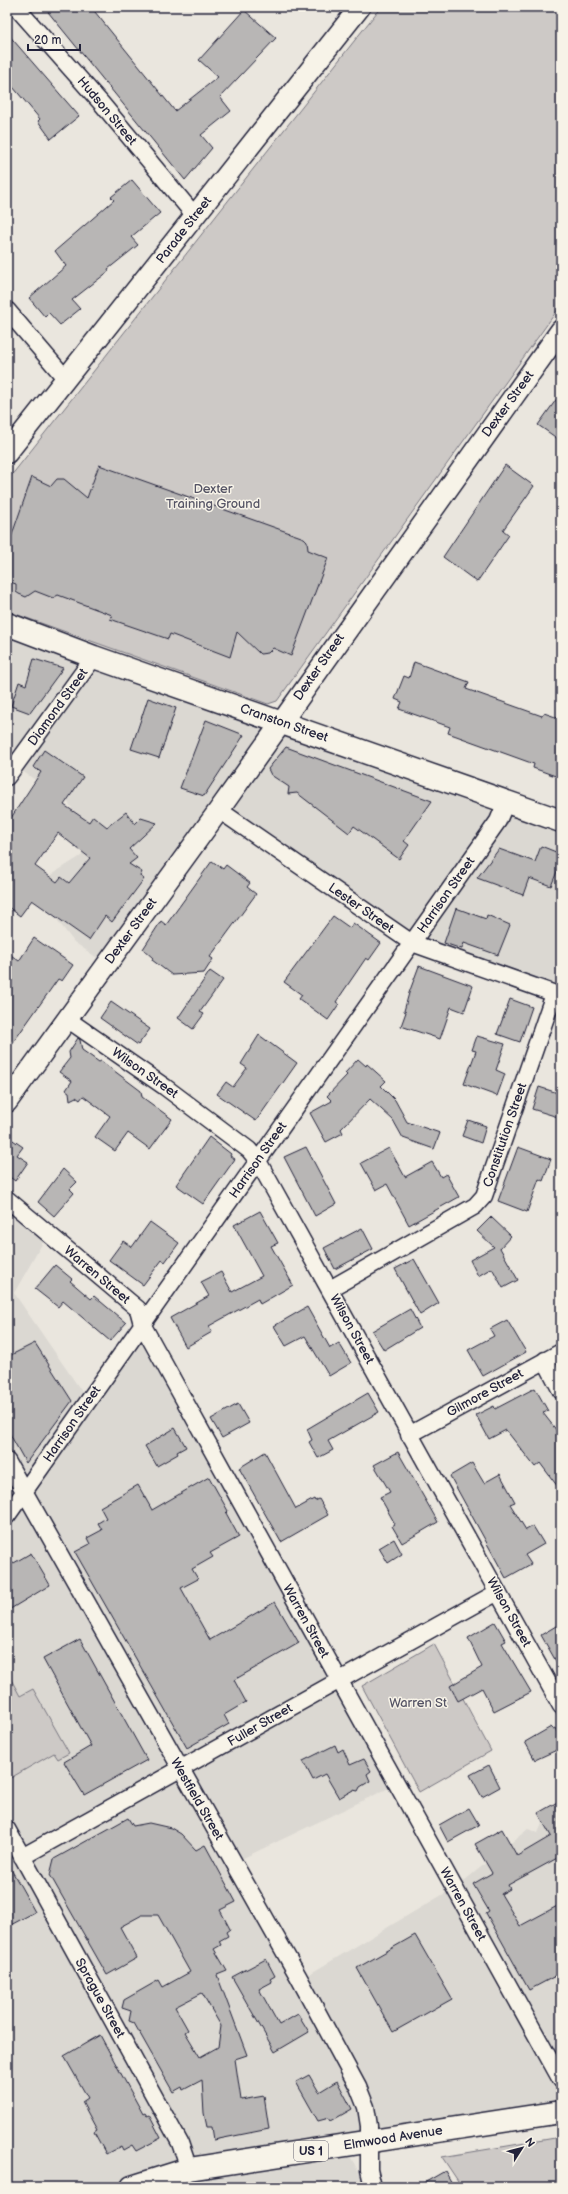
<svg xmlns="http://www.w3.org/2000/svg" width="568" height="2194" viewBox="0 0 568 2194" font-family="'Balsamiq Sans',sans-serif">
  <rect width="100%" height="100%" fill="#eae6de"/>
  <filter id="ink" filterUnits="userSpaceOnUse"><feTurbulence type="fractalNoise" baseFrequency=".025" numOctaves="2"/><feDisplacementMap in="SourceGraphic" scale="8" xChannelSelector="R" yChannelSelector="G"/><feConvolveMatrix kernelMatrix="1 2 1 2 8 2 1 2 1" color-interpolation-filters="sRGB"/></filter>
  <g filter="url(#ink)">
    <path fill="#dbd8d2" d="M7 630 561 829V1001L412 948 219 817 106 964 74 942 44 903 46 878 81 856 88 846 87 831 67 801 16 767 21 753 7 743Z
      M7 1203 46 1237 14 1293 89 1402 143 1331 391 1787 231 1864 296 1982 447 1892 449 1889H454L528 1829 538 1833 543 1821H561V2115L349 2150 350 2156 367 2187H7Z"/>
    <path fill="#cdc9c6" stroke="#787680" d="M381 7H561V305L277 701 268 704 7 611V481Z
      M434 1644 491 1751 419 1792 362 1686Z
      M7 1672 20 1696 33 1689 69 1753 58 1759 54 1753 7 1780Z
      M561 2137V2187H462L442 2157Z"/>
    <path fill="#b8b6b5" stroke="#22223b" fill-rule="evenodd" d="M44 7H91L175 111 218 77 199 60 244 10 276 38 220 97 231 111 201 135 212 148 185 180Z
      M7 33 79 116 51 139 38 121 40 119 7 80Z
      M132 180 160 213 131 237 138 245 108 269 109 271 72 300 80 309 60 325 49 313 45 317 29 298 66 266 55 251 114 200 111 197Z
      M561 393V441L538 425Z
      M99 465 304 538 307 541 308 550 328 558 291 656 273 648 268 653 260 654 237 632 230 657 170 634 168 639 110 619 112 615 58 595 53 598 35 591 26 597 19 594 16 592V584L7 581V549L32 477 51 486 57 479H64L87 498Z
      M505 465 534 486 503 530 509 535 477 582 443 557Z
      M34 659 63 668 30 713 11 706 19 682 26 685Z
      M414 662 469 682 466 689 542 716 544 713 561 719V778L533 768 534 764 448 733 450 727 399 709 402 702 395 699 404 676 409 678Z
      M148 698 176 708 159 758 131 749Z
      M206 720 244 735 204 796 180 788Z
      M286 747 432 801 404 841 409 845 399 859 354 826 349 833 297 793 288 794 289 787 271 775 268 769Z
      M44 750 83 777 64 805 89 822 93 816 107 827 126 812 135 824 141 818 157 823 129 849 137 858 129 864 142 872 140 876 144 879 112 922 105 916 89 940 32 900 20 916 7 906V824L41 772 33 767ZM58 833 90 858 69 883 61 877 57 882 35 866Z
      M541 846 561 854V862L551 886 529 878 523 895 477 878 499 849 535 862Z
      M212 861 223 869 226 865 250 883 247 887 256 894 210 957 213 959 204 973 172 975 152 960 153 958 143 949 161 921 166 925Z
      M456 908 486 919 487 915 510 925 498 955 464 943 462 949 444 943Z
      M333 916 350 928 353 923 381 943 369 960 366 958 336 1002 339 1004 328 1020 299 999 302 995 284 982Z
      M34 938 73 965 62 981 58 979 7 1051V952L19 961Z
      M419 966 473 986 464 1012 451 1007 440 1039 401 1026 406 1012 404 1011 409 993Z
      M210 971 223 980 200 1012 204 1014 193 1029 178 1018Z
      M510 999 532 1007 520 1042 497 1034Z
      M111 1002 150 1029 138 1045 100 1018Z
      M259 1035 297 1063 256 1121 217 1094 226 1082 233 1087 247 1068 241 1064Z
      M477 1036 505 1044 496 1070 505 1074 497 1096 464 1084 476 1051 472 1050Z
      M78 1038 80 1040 82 1050 99 1062 101 1061 141 1091 142 1097 172 1119 150 1149 128 1133 115 1151 95 1137 110 1116 83 1096 80 1100 76 1097 70 1100 69 1092 66 1090 72 1081 59 1072 70 1058 69 1052Z
      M358 1059 366 1066 367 1064 386 1081 381 1086 395 1100 407 1122 440 1133 434 1149 403 1138 393 1120 370 1099 341 1129 343 1133 326 1142 310 1113 332 1101 327 1096 347 1075 345 1073Z
      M539 1087 561 1094V1118L532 1109Z
      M468 1120 486 1126 481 1143 462 1136Z
      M7 1136 23 1147 17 1155 28 1162 15 1181 7 1175Z
      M209 1137 231 1154 230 1156 235 1159 203 1204 176 1185Z
      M306 1147 336 1204 315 1216 284 1157Z
      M518 1147 551 1159 543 1181 539 1179 527 1212 498 1201Z
      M389 1148 405 1177 432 1162 441 1177 446 1174 459 1197 409 1225 387 1184 376 1190 361 1163Z
      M63 1169 77 1182 70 1189 74 1193 54 1216 38 1202Z
      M260 1211 278 1243 271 1246 293 1285 260 1304 258 1299 209 1326 212 1332 186 1347 170 1318 209 1296 201 1282 221 1272 232 1292 262 1276 234 1225Z
      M491 1217 511 1236 500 1248 518 1280 503 1288 492 1268 478 1276 470 1260 494 1247 477 1231Z
      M150 1222 179 1243 165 1262 162 1260 143 1285 109 1260 123 1241 132 1247Z
      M362 1228 373 1249 335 1269 324 1248Z
      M414 1259 439 1303 420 1315 395 1269Z
      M55 1265 72 1279 70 1281 91 1299 94 1296 126 1323 110 1341 63 1301 58 1307 35 1289Z
      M307 1307 330 1348 339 1343 351 1363 329 1376 305 1336 286 1346 274 1326Z
      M410 1309 420 1328 384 1350 372 1331Z
      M507 1320 526 1352 483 1376 468 1350 494 1336 490 1329Z
      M35 1343 72 1401 26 1463 7 1429V1357Z
      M535 1388 548 1411 543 1413 561 1436V1491L540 1463 535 1467 506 1430 489 1439 476 1415 494 1406 495 1409Z
      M368 1393 379 1412 328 1441 333 1450 318 1458 309 1442 312 1440 307 1429Z
      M238 1404 249 1423 222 1438 211 1419Z
      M175 1428 186 1447 177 1452 178 1454 157 1466 145 1446Z
      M265 1452 296 1509 314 1499 315 1501 319 1499 328 1515 281 1542 239 1468Z
      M398 1452 438 1522 402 1543 392 1526 395 1524 380 1497 390 1492 374 1465Z
      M472 1463 484 1483 500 1474 515 1502 510 1504 526 1530 533 1526 544 1544 525 1555 531 1564 506 1578 450 1476Z
      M209 1477 228 1511 226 1513 239 1537 210 1553 213 1557 192 1569 198 1579 181 1588 210 1640 275 1602 299 1643 234 1680 246 1702 224 1715 229 1724 187 1748 75 1552 90 1544 87 1538 102 1530 98 1523 106 1518 100 1507 138 1485 152 1510Z
      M394 1539 402 1554 388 1563 379 1548Z
      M31 1553 50 1585 7 1611V1567Z
      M495 1622 506 1641 502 1643 531 1692 494 1711 482 1688 458 1701 450 1686 482 1667 468 1638Z
      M561 1623V1670L541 1635Z
      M80 1639 147 1760 84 1795 64 1762 91 1746 43 1659Z
      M551 1727 553 1729 555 1728 561 1739V1748L535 1760 525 1742Z
      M335 1745 338 1752 343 1749 350 1765 364 1759 371 1771 367 1774 370 1781 360 1787 358 1791 353 1790 339 1798 325 1774 313 1780 303 1761Z
      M489 1765 500 1787 482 1797 470 1775Z
      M561 1800V1856L508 1885 510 1889 501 1894 520 1926 561 1904V1973L529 1990 486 1913 489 1911 473 1884 492 1873 475 1844 502 1829 517 1856 551 1836 538 1813Z
      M469 1808 479 1825 448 1842 439 1825Z
      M128 1818 133 1826 149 1823 171 1828 181 1834 196 1850 205 1845 236 1902 220 1910 230 1929 226 1932 228 1936 219 1941 221 1945 214 1949 227 1971 217 1975 247 2055 235 2059 241 2100 264 2096 269 2129 214 2140 212 2127H207L204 2113 202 2080 183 2090 182 2087 173 2092 134 2023 129 2021 131 2011 122 2008 124 2000 159 1980 163 1987 190 1972 158 1915H142L120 1927 137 1958 107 1975 50 1875 54 1859ZM202 1993 221 2026 218 2047 200 2057 185 2032 188 2030 175 2007Z
      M7 1862 35 1912 7 1927Z
      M415 1935 452 1999 393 2032 357 1968Z
      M266 1959 275 1976 270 1979 272 1982 259 1989 279 2025 298 2014 309 2032 275 2052 232 1977Z
      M100 2035 143 2114 145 2113 147 2116 149 2115 161 2138 136 2151 132 2145 123 2150 121 2146 106 2154 94 2132 97 2130 82 2102 88 2098 64 2056Z
      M309 2075 319 2092 337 2081 352 2109 331 2121 329 2118 318 2121 296 2082Z
      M445 2171 454 2187H417Z"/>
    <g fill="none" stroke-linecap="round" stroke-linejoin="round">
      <defs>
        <path id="minor" d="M16 7 102 104 195 216
          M7 310 66 379
          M7 777 94 657
          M219 810 412 943 561 996
          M67 1019 165 1087 249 1150 258 1161 561 1706
          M7 1199 138 1309 142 1324 561 2080
          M330 1289 475 1206 484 1196 554 994
          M545 1360 561 1391
          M409 1435 561 1352
          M7 1461 298 1976 358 2087 366 2107 369 2126V2170L373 2187
          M7 1516 498 821 506 802
          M7 1829 180 2143 189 2169
          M22 1857 498 1592"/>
        <path id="tertiary" d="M7 453 360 7
          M7 1102 219 810 561 330"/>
        <path id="secondary" d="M7 624 94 657 561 821"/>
        <path id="primary" d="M132 2187 189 2169 561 2112"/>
      </defs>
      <use href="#minor" stroke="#22223b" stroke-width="19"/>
      <use href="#tertiary" stroke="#22223b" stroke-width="23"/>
      <use href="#secondary" stroke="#22223b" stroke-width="25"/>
      <use href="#primary" stroke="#22223b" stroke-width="25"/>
      <use href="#minor" stroke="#f7f3e8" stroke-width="16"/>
      <use href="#tertiary" stroke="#f7f3e8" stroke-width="20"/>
      <use href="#secondary" stroke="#f7f3e8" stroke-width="22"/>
      <use href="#primary" stroke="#f7f3e8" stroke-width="22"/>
    </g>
  </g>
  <g text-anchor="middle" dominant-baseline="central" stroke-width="3" stroke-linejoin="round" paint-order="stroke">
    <rect fill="#f7f3e8" stroke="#62616f" stroke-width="1" x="294" y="2141" width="34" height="20" rx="3"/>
    <g font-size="12" font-weight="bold" fill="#22223b">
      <text x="311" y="2151">US 1</text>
    </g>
    <g font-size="13" fill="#22223b" stroke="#f7f3e8">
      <text transform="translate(107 111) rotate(50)">Hudson Street</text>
      <text transform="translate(184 230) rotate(-52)">Parade Street</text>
      <text transform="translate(508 404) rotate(-54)">Dexter Street</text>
      <text transform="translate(319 667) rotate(-55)">Dexter Street</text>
      <text transform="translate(58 707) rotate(-54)">Diamond Street</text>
      <text transform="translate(284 723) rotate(19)">Cranston Street</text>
      <text transform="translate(446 895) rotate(-55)">Harrison Street</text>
      <text transform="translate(361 908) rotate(35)">Lester Street</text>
      <text transform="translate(131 931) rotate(-54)">Dexter Street</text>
      <text transform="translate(145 1073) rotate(35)">Wilson Street</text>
      <text transform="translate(505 1135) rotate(-71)">Constitution Street</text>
      <text transform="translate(258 1160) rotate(-55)">Harrison Street</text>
      <text transform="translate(97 1275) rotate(40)">Warren Street</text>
      <text transform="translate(352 1329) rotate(61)">Wilson Street</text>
      <text transform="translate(485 1393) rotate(-29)">Gilmore Street</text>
      <text transform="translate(72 1424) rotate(-55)">Harrison Street</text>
      <text transform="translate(509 1612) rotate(61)">Wilson Street</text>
      <text transform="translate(306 1621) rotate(61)">Warren Street</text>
      <text transform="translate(260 1725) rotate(-30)">Fuller Street</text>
      <text transform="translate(197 1799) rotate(60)">Westfield Street</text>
      <text transform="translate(463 1904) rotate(61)">Warren Street</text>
      <text transform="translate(100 1998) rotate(61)">Sprague Street</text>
      <text transform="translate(393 2138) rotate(-9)">Elmwood Avenue</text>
    </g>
    <g font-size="13" fill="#555465" stroke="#f7f3e8">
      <text x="213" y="489">Dexter<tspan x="213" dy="15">Training Ground</tspan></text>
      <text x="418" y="1703">Warren St</text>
    </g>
  </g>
  <rect width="568" height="2194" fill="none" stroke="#f7f3e8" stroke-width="24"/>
  <rect x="12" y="12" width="544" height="2170" fill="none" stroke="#22223b" stroke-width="1.5" filter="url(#ink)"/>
  <g transform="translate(522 2148) rotate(54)" stroke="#f7f3e8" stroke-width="3" paint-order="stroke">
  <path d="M0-3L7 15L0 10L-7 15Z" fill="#22223b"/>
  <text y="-6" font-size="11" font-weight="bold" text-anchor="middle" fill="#22223b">N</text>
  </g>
  <path d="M28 44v6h52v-6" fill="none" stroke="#22223b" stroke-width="2"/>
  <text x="34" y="44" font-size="12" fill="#22223b" stroke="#f7f3e8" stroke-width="3" paint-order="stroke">20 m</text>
</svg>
